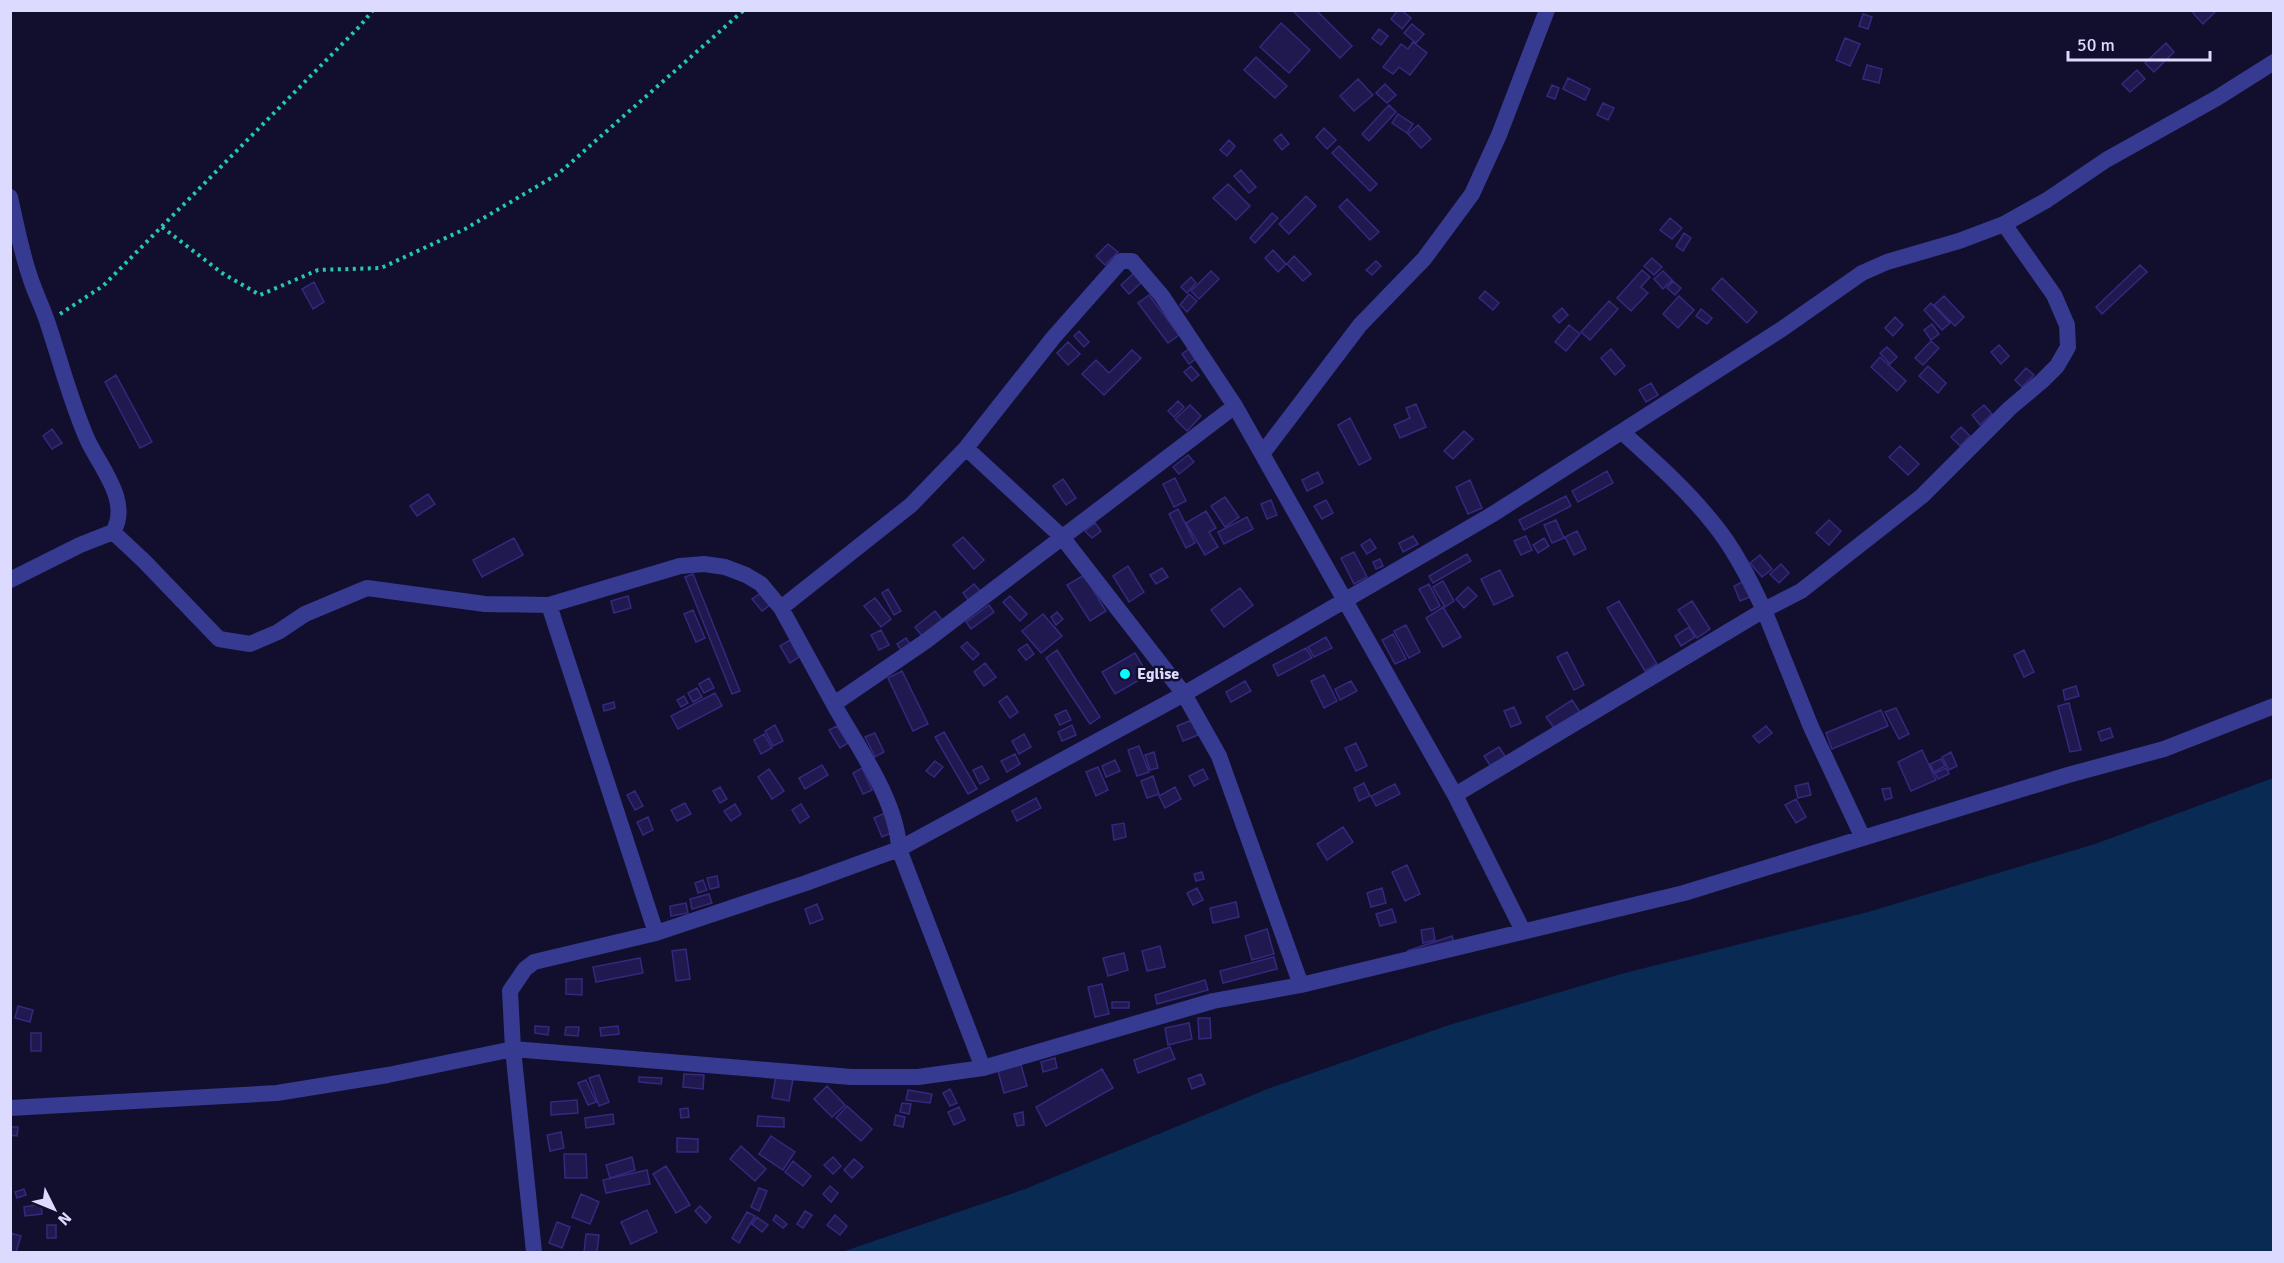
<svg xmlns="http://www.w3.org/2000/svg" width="2284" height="1263" viewBox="0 0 2284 1263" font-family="Signika,sans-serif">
  <rect width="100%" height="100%" fill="#110f2d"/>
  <path fill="#082a53" d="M2273 778V1252H842L1025 1189 1270 1088 1446 1026 1621 974 1868 912 2095 844Z"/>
  <path fill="#201950" stroke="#33297e" stroke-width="1.5" d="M1296 10H1316L1352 46 1340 58 1294 12Z
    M1398 10H1401L1411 18 1402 29 1391 19Z
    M2196 10H2217L2203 24 2193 13Z
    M1863 14 1872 17 1868 29 1859 26Z
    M1281 23 1310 50 1289 73 1260 47Z
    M1412 24 1424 34 1416 43 1404 33Z
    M1379 29 1388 36 1381 45 1372 38Z
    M1845 38 1860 44 1850 66 1836 60Z
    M1413 42 1427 53 1410 75 1399 67 1393 74 1383 67 1401 44 1408 49Z
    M2166 43 2174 52 2154 72 2145 63Z
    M1256 57 1287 86 1275 98 1244 70Z
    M1867 65 1882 69 1879 83 1863 79Z
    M2137 70 2145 79 2130 92 2122 84Z
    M1568 78 1590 89 1585 100 1563 89Z
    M1358 79 1373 95 1354 111 1340 96Z
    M1385 84 1396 95 1387 103 1376 93Z
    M1552 85 1559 88 1555 99 1547 96Z
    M1603 103 1614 108 1608 120 1597 115Z
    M1389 105 1396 112 1369 141 1362 134Z
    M1398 114 1413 124 1407 133 1392 123Z
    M1418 125 1431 139 1421 148 1408 134Z
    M1324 128 1336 140 1327 149 1316 137Z
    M1281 134 1289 144 1282 150 1274 140Z
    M1229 140 1235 146 1227 156 1220 150Z
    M1339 146 1377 184 1370 191 1332 153Z
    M1241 170 1256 187 1249 193 1234 176Z
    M1228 184 1250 206 1236 220 1213 198Z
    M1306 196 1316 206 1289 234 1279 224Z
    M1347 199 1379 232 1370 240 1339 207Z
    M1272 213 1278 218 1255 243 1250 238Z
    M1670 218 1682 228 1672 239 1660 230Z
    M1684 233 1691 238 1683 251 1676 246Z
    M1108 244 1118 252 1105 265 1096 256Z
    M1273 250 1286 264 1278 272 1265 258Z
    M1294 256 1311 274 1303 281 1287 264Z
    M1652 258 1662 267 1654 275 1644 266Z
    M1376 261 1381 266 1372 275 1366 270Z
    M2140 265 2147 272 2102 314 2096 307Z
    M1642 270 1650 277 1641 287 1648 293 1631 311 1617 298Z
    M1211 271 1219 279 1199 299 1191 291Z
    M1663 271 1672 280 1663 289 1654 279Z
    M1134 273 1142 282 1129 294 1121 285Z
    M1191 277 1196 283 1187 293 1181 287Z
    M1722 278 1757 312 1747 323 1712 289Z
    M1673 281 1681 288 1675 295 1667 288Z
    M314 282 324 302 313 309 302 289Z
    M1485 291 1499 303 1493 310 1479 298Z
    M1189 294 1197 301 1187 312 1180 305Z
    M1149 295 1179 335 1168 343 1138 303Z
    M1679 296 1694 310 1678 328 1663 314Z
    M1944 296 1964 317 1955 326 1934 305Z
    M1609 301 1618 309 1590 340 1581 332Z
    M1931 303 1950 323 1942 330 1924 310Z
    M1562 308 1568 315 1559 323 1553 316Z
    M1701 309 1712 318 1707 324 1696 316Z
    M1895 317 1903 325 1893 336 1885 328Z
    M1932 324 1939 334 1931 340 1924 330Z
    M1569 325 1580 334 1566 351 1555 342Z
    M1079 331 1089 342 1084 347 1074 336Z
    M1931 341 1939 348 1923 365 1915 358Z
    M1068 342 1080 354 1068 365 1057 353Z
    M1999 345 2009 356 2001 364 1991 352Z
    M1887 347 1897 357 1890 364 1880 353Z
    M1190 348 1197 358 1189 364 1182 354Z
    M1611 349 1625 366 1615 375 1601 358Z
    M1132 350 1141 358 1104 395 1082 374 1096 360 1109 373Z
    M1880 357 1906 381 1897 391 1871 367Z
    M1191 366 1199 375 1192 381 1184 372Z
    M1928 366 1946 383 1938 393 1919 376Z
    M2026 368 2034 375 2022 387 2015 380Z
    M116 375 152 442 140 448 105 382Z
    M1651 383 1658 395 1646 402 1639 390Z
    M1178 401 1184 407 1174 417 1168 411Z
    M1416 404 1426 427 1400 438 1394 425 1410 418 1406 408Z
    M1190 405 1201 416 1187 431 1175 419Z
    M1984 405 1992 414 1980 425 1972 415Z
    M1350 418 1371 459 1359 465 1338 425Z
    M1961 427 1970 436 1960 446 1951 437Z
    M52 429 62 443 52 449 43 436Z
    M1464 431 1473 439 1453 459 1444 451Z
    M1900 446 1919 464 1908 475 1889 457Z
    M1188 455 1194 462 1179 474 1173 467Z
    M1607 471 1613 483 1578 502 1572 491Z
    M1318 472 1323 483 1307 491 1302 480Z
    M1175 478 1186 501 1174 507 1163 484Z
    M1063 479 1076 498 1066 505 1053 486Z
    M1470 480 1482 508 1468 514 1456 487Z
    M428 494 435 504 417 516 410 506Z
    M1566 496 1571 506 1524 530 1519 520Z
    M1225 497 1239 517 1225 527 1211 506Z
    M1271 500 1277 515 1267 519 1261 504Z
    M1326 500 1333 513 1322 519 1314 506Z
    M1178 509 1195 543 1186 548 1169 514Z
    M1206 511 1216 528 1209 532 1218 547 1205 555 1186 523Z
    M1247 517 1253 529 1224 544 1218 532Z
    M1556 520 1564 538 1552 543 1544 525Z
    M1829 520 1841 531 1829 545 1816 533Z
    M1095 523 1101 531 1092 538 1085 531Z
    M1577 531 1586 549 1574 555 1565 537Z
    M1413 536 1418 544 1403 552 1399 543Z
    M1526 536 1532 550 1521 555 1514 541Z
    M963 537 984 560 974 569 953 545Z
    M514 538 523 555 482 577 473 560Z
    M1544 538 1549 546 1538 553 1533 545Z
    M1370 539 1376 548 1367 554 1361 545Z
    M1354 552 1367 577 1354 584 1341 558Z
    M1467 554 1471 561 1433 583 1429 576Z
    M1760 555 1772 569 1762 577 1750 563Z
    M1380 559 1383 566 1376 569 1373 562Z
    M1781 564 1789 573 1779 583 1770 574Z
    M1128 566 1144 592 1129 602 1113 576Z
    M1162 568 1168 577 1156 584 1150 575Z
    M1500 570 1513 596 1494 605 1481 579Z
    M693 574 740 691 732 694 685 577Z
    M1084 575 1106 611 1090 621 1067 585Z
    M1443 581 1454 601 1445 607 1433 587Z
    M1744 581 1750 597 1740 601 1734 586Z
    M974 584 981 592 969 601 963 593Z
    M1429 584 1440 606 1431 611 1419 589Z
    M1468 587 1477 596 1464 608 1456 599Z
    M1240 588 1253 605 1224 627 1211 610Z
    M888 589 901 611 894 615 882 593Z
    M761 593 770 605 762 611 752 599Z
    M628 596 631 608 614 613 611 601Z
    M1010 596 1027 614 1020 621 1003 602Z
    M875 598 891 619 881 627 864 606Z
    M1619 601 1657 664 1645 671 1607 608Z
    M1692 601 1710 629 1697 638 1678 610Z
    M989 605 994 612 971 629 966 622Z
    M1443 607 1461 637 1443 647 1426 618Z
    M693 610 705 638 696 642 684 614Z
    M935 611 943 621 923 637 915 627Z
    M1057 612 1063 619 1056 625 1051 617Z
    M1043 614 1062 636 1041 653 1022 631Z
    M1406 625 1420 652 1409 658 1394 631Z
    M1689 627 1695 637 1681 646 1675 636Z
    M881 630 889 645 879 650 871 635Z
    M1393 634 1406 659 1395 664 1382 640Z
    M1326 637 1332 648 1314 657 1308 647Z
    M906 638 910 644 901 650 897 644Z
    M790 640 799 657 790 663 780 646Z
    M967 642 979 654 973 660 961 647Z
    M1027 644 1034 654 1026 660 1018 650Z
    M1306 648 1312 658 1278 676 1273 665Z
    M1057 650 1100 717 1090 724 1046 658Z
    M2024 650 2034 672 2024 677 2014 655Z
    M1567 652 1584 685 1574 690 1557 657Z
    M1135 653 1148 675 1115 694 1102 672Z
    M985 663 996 677 984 686 974 672Z
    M902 671 928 724 913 731 888 678Z
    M1324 675 1337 701 1324 708 1311 681Z
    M709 678 714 688 704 693 699 684Z
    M1245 681 1251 691 1231 702 1226 692Z
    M1351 681 1357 691 1340 700 1335 689Z
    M2076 686 2079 696 2065 700 2063 690Z
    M697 688 702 697 693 702 688 693Z
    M715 693 722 706 678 729 671 716Z
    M684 696 688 703 681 707 677 700Z
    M1007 696 1018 712 1010 718 999 702Z
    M1572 700 1580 712 1554 728 1546 717Z
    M614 702 615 708 604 711 603 705Z
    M2069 703 2081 750 2070 752 2058 706Z
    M1514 707 1521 723 1511 727 1504 711Z
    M1896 708 1909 734 1899 739 1885 712Z
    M1066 710 1071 720 1060 725 1055 715Z
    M1881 710 1888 726 1832 749 1826 733Z
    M1192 720 1198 735 1183 741 1177 726Z
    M775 725 783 741 773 746 765 731Z
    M1072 725 1076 735 1062 741 1058 732Z
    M837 726 848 743 840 748 829 730Z
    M1766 726 1772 733 1759 743 1753 736Z
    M2110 728 2113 737 2101 741 2098 732Z
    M944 732 977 789 968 794 935 737Z
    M875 733 884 752 875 757 865 737Z
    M764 734 772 748 761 754 754 740Z
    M1024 734 1031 747 1019 754 1012 741Z
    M1356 743 1367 766 1356 771 1345 748Z
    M1139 746 1149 772 1137 776 1128 750Z
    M1499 747 1507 759 1492 768 1484 756Z
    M1922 750 1936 780 1911 791 1898 762Z
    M1154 752 1158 768 1150 770 1145 755Z
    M1951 752 1957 766 1949 770 1942 757Z
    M1015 754 1020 764 1007 772 1001 761Z
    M1941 759 1945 766 1934 772 1930 764Z
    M1115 760 1120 771 1106 777 1102 766Z
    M935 761 943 767 934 777 926 771Z
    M822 765 828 775 805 789 799 778Z
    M982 766 989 779 980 784 973 770Z
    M1098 767 1108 790 1096 796 1086 772Z
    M862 768 872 790 863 794 853 773Z
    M1946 768 1949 774 1938 779 1935 773Z
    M769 769 784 791 772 799 758 777Z
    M1203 769 1208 779 1194 786 1189 776Z
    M1153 776 1159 794 1147 798 1141 781Z
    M1364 783 1370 796 1359 801 1354 788Z
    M1808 783 1811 795 1798 798 1795 786Z
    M1395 784 1400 794 1376 806 1371 796Z
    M720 787 727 799 720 803 713 791Z
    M1175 787 1181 799 1165 808 1159 796Z
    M1890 788 1892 798 1885 800 1882 789Z
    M635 791 643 806 635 810 627 795Z
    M1036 798 1041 808 1017 821 1012 811Z
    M1796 799 1806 817 1796 823 1785 805Z
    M685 803 691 814 677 821 671 810Z
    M735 804 741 814 731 821 724 811Z
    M801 804 809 817 800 823 792 810Z
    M885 813 893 832 882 837 874 818Z
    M648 817 653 830 643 835 637 822Z
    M1124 823 1126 837 1114 840 1112 825Z
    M1343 827 1353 842 1327 860 1317 844Z
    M1407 865 1420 894 1405 901 1392 872Z
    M1202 872 1204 879 1196 881 1194 874Z
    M717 876 719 887 710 889 707 878Z
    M703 880 707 890 698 893 695 883Z
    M1197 888 1203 900 1193 905 1187 893Z
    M1382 888 1386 903 1371 907 1367 893Z
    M709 894 712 903 692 909 690 899Z
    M1236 902 1239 917 1213 923 1210 908Z
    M686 903 688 913 671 916 670 906Z
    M817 904 823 919 810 924 805 909Z
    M1392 909 1396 922 1380 926 1376 914Z
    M1433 928 1435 940 1423 943 1421 930Z
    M1267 929 1274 954 1252 960 1245 936Z
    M1452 936 1455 945 1407 951Z
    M1160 946 1165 967 1147 971 1142 951Z
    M686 949 690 979 676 981 672 951Z
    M1124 953 1128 970 1108 976 1103 958Z
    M1274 957 1277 969 1223 983 1220 971Z
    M640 958 643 973 596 982 593 967Z
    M566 979H582V995L566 994Z
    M1205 980 1208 990 1157 1004 1155 995Z
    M1102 984 1109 1014 1095 1017 1088 987Z
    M1112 1002H1129V1008H1112Z
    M18 1006 33 1010 30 1022 15 1018Z
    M1198 1018H1210L1211 1038 1199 1039Z
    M1189 1023 1192 1039 1168 1045 1165 1028Z
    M535 1026 549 1027 548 1035 535 1033Z
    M618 1026 619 1034 601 1036 600 1028Z
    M566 1027H579L578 1036 565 1035Z
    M31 1033H41V1051H31Z
    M1170 1047 1175 1059 1138 1073 1134 1060Z
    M1055 1058 1057 1068 1043 1072 1041 1062Z
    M1021 1065 1027 1086 1004 1093 998 1071Z
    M1102 1069 1113 1088 1046 1126 1036 1107Z
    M684 1074 704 1075 703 1089 683 1087Z
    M1201 1074 1205 1084 1192 1089 1188 1079Z
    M599 1075 609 1102 599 1106 589 1078Z
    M776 1076 793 1079 789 1101 772 1098Z
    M639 1077 662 1078 661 1084 639 1082Z
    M586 1080 596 1102 588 1105 578 1083Z
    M827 1086 845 1105 832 1117 814 1099Z
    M950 1089 957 1103 950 1106 943 1093Z
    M908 1090 932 1094 930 1103 906 1100Z
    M577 1100 578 1113 551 1115V1102Z
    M902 1103 911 1104 909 1114 900 1112Z
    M847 1106 872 1129 861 1141 836 1118Z
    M959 1107 965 1120 954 1125 948 1112Z
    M688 1108 689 1117 681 1118 680 1109Z
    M1023 1112 1024 1125 1017 1126 1014 1114Z
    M613 1114 614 1124 586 1128 585 1118Z
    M896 1115 905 1117 903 1127 894 1125Z
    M758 1116 784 1118V1127L757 1126Z
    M10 1127H18L17 1136 10 1135Z
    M561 1132 564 1148 550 1151 547 1135Z
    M771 1136 795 1152 783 1170 759 1154Z
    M677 1138 698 1139V1152H677Z
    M741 1146 766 1169 755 1181 730 1159Z
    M564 1154H586L587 1178H565Z
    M632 1157 635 1170 610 1178 606 1165Z
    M833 1157 841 1166 833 1174 824 1165Z
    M854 1159 863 1167 852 1178 844 1170Z
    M793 1161 811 1176 803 1186 785 1172Z
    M666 1166 690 1205 676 1213 653 1174Z
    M647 1170 650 1184 606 1193 603 1180Z
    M830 1186 838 1193 831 1202 823 1194Z
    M759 1188 767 1191 759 1211 751 1207Z
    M24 1189 26 1195 17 1198 15 1192Z
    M581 1194 599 1202 590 1224 572 1217Z
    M41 1204 42 1214 25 1216 24 1207Z
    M700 1206 711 1217 706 1223 695 1211Z
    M647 1210 657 1232 631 1244 621 1222Z
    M805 1211 812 1215 803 1228 797 1224Z
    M747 1212 755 1216 739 1243 732 1238Z
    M776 1215 787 1224 783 1228 773 1220Z
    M835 1215 847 1226 840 1235 827 1225Z
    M757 1217 768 1225 762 1232 752 1224Z
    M557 1222 570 1227 562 1248 549 1243Z
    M47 1225H56V1238H47Z
    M10 1233 21 1236 16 1252H10Z
    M586 1234 599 1235 597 1252H584Z"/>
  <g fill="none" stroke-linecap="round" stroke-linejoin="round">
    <path stroke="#25c9b1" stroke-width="4" stroke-dasharray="3 4.5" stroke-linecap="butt" d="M162 227 222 273 260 295 318 270 381 268 465 229 558 174 744 10
      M60 314 103 286 360 26 373 10"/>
    <path stroke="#363a90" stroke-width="16" d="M10 197C16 224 21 251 30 277 35 293 43 308 48 324 61 363 71 403 88 441 101 468 131 502 113 532
      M1622 432C1654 461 1686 489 1713 523 1734 548 1750 580 1764 610L1801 591 1922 496 2010 408 2042 381 2057 366 2068 347 2067 325 2054 295 2004 224
      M966 448 1062 537 1184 694 1219 756 1301 985
      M1262 454 1360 325 1424 259 1472 194 1499 135 1547 10
      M10 580 80 545 113 532 144 561 219 639 250 644 278 632 305 614 367 588 485 604 549 605 680 566 704 564 725 567 746 575 761 584 781 608
      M549 605 656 933
      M834 704 926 641 1235 406
      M1455 795 1764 610 1811 727 1863 838
      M983 1068 899 849C897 802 860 750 837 710 818 676 800 642 781 608L911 505 966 448 1053 338 1121 261H1132L1162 296 1235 406 1455 795 1523 931
      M10 1108 277 1093 388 1075 513 1049 851 1077H918L983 1068 1213 1001 1301 985 1684 893 2068 775 2164 749 2274 706
      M534 1252 513 1049 510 991 525 969 534 962 656 933 806 883 899 849 1184 694 1493 514 1782 329 1862 273 1887 262 1959 241 2004 224 2047 200 2106 160 2217 98 2274 62"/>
  </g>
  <circle fill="#07fbff" stroke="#110f2d" stroke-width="2" cx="1125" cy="674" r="6"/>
  <g text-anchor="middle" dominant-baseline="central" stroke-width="5" stroke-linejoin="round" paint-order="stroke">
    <g font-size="16" font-weight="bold" fill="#dcdbff" stroke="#110f2d" text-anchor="start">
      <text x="1137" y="674">Eglise</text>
    </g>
  </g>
  <rect width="2284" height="1263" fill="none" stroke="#dcdbff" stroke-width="24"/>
  <g transform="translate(54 1209) rotate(133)" stroke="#110f2d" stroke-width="4.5" paint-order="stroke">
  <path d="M0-4.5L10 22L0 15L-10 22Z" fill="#dcdbff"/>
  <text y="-9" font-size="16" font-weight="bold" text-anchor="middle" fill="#dcdbff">N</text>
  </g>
  <path d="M2068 51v9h142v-9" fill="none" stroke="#dcdbff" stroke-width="3"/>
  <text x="2077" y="51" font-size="18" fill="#dcdbff" stroke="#110f2d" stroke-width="4.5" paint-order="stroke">50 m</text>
</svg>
